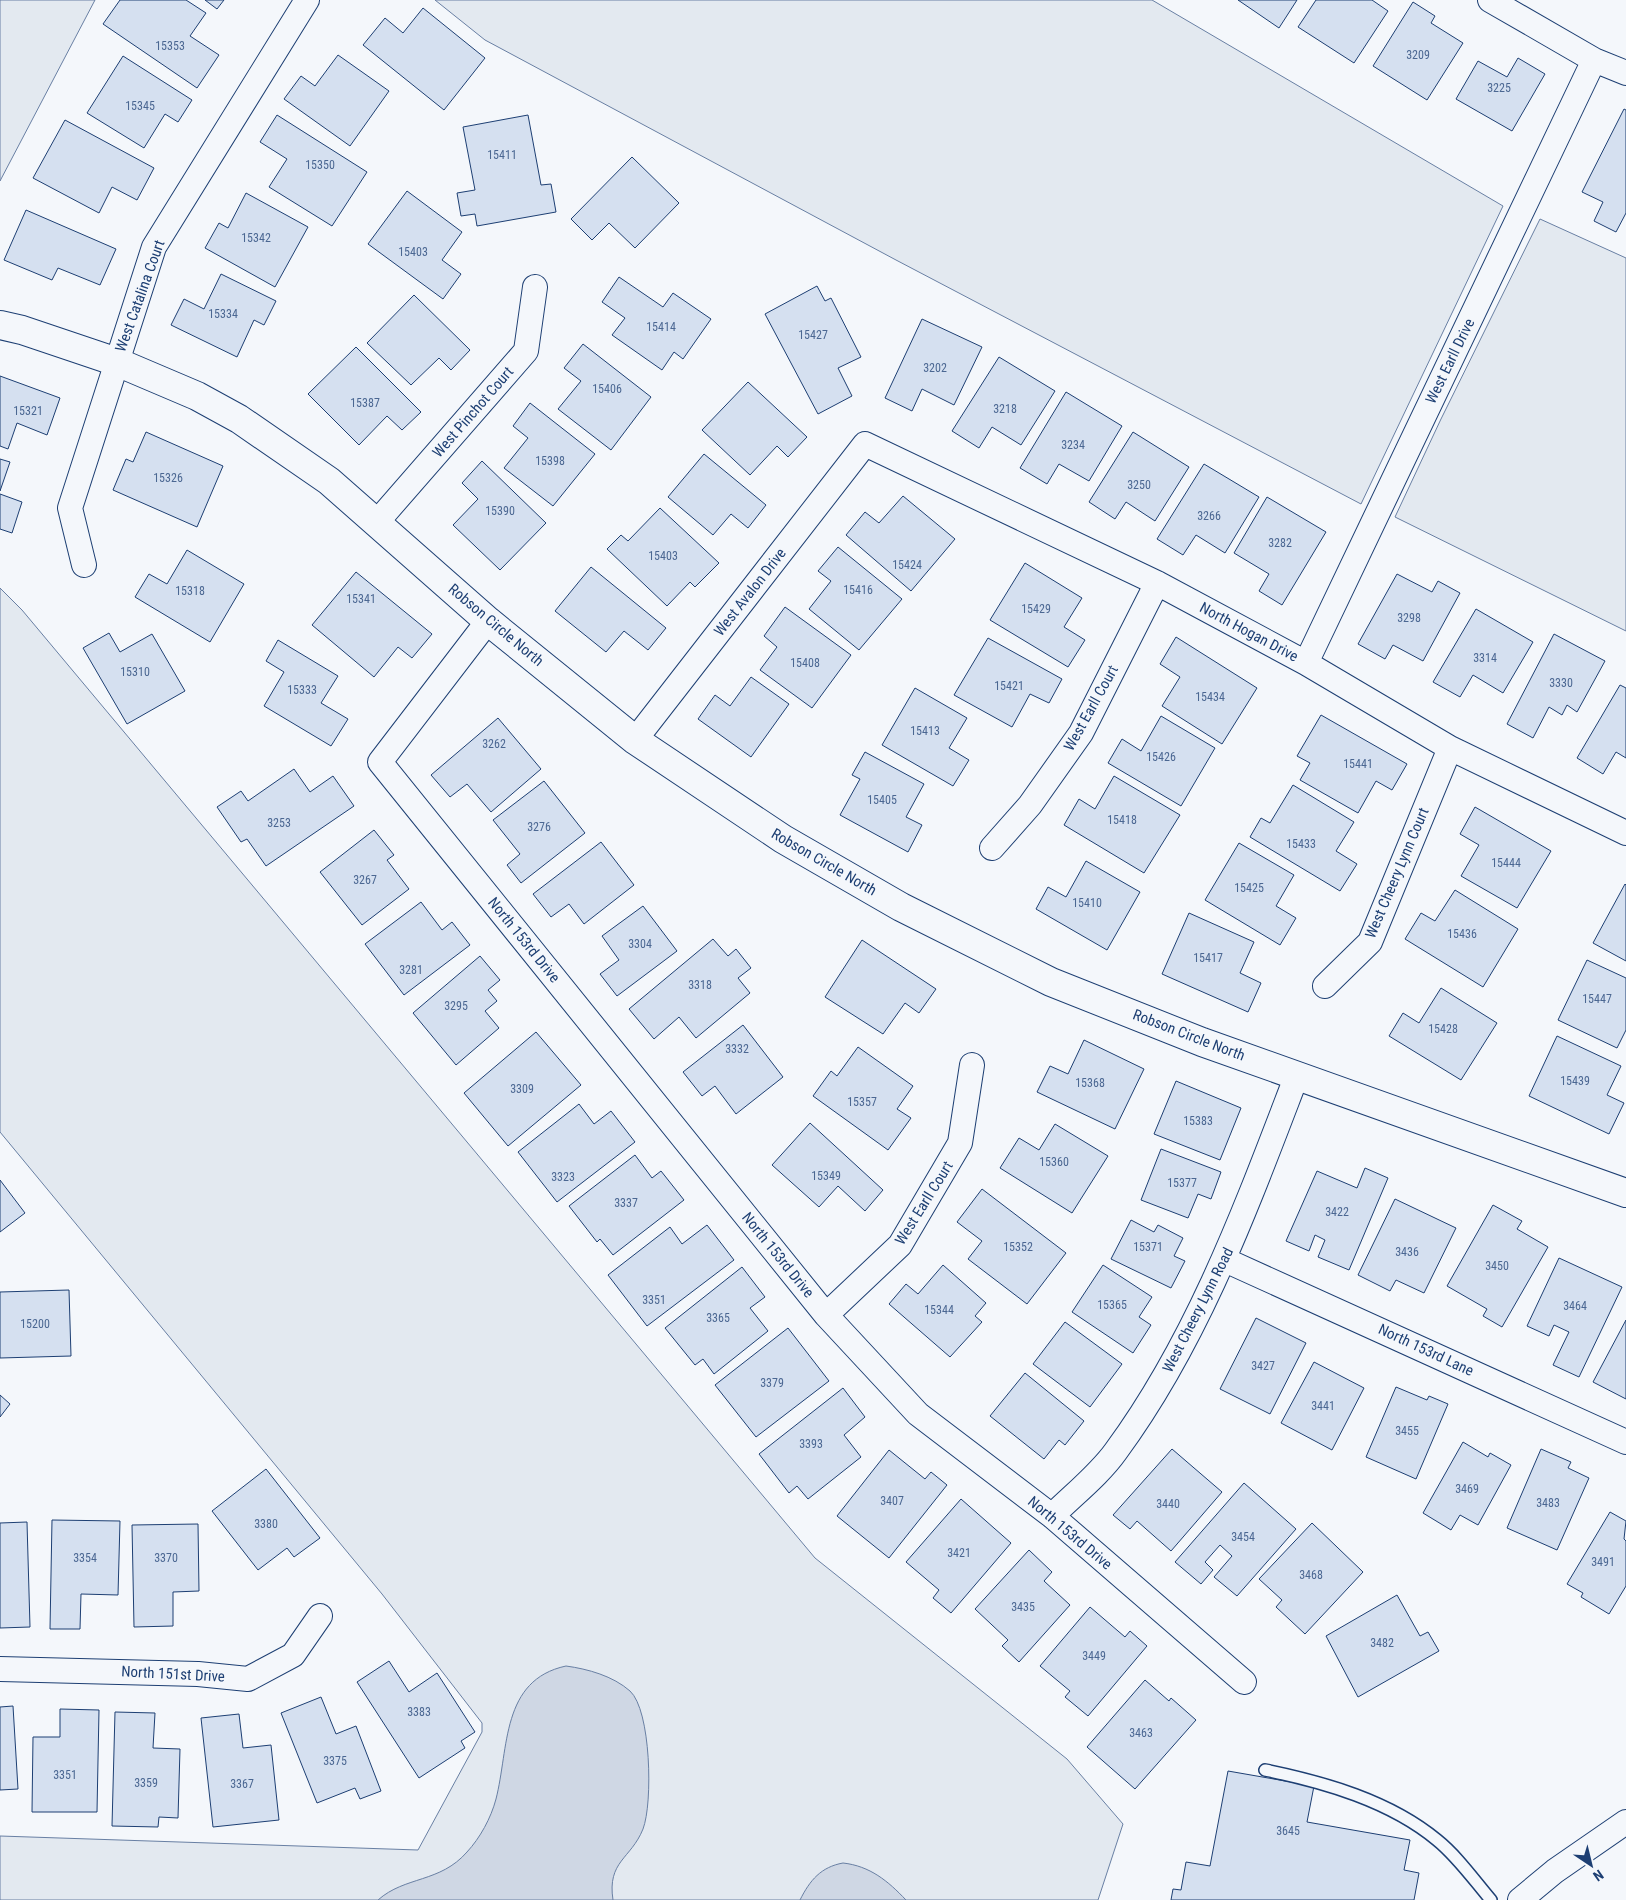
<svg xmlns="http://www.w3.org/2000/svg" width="1626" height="1900" viewBox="0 0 1626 1900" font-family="'Roboto Condensed',sans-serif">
  <rect width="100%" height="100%" fill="#f4f7fb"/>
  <path fill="#e3e9f0" stroke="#687fa3" d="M0 0H95L0 181Z
    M435 0H1152L1503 206 1361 504 896 260 485 40Z
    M1540 219 1626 258V631L1395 517 1441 419Z
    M0 588 22 610 815 1558 1067 1759 1123 1824 1098 1900H0V1836L418 1850 482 1732V1723L382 1594 0 1132Z"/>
  <path fill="#cfd7e4" stroke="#687fa3" d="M566 1666C588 1669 613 1676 630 1691 651 1710 653 1803 643 1829 631 1859 607 1861 613 1900H378C405 1876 440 1883 467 1852 480 1838 491 1818 496 1799 509 1748 501 1680 566 1666Z
    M843 1863C870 1866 888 1881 906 1900H800C810 1880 821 1867 843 1863Z"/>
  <path fill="#d5e0f0" stroke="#1d3f73" d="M120 0H186L206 13 190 36 219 55 197 88 103 24Z
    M205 0H224L217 9Z
    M1238 0H1297L1279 28Z
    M1316 0H1372L1388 11 1354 63 1298 27Z
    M1413 2 1435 16 1431 23 1463 43 1427 100 1373 66Z
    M423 8 485 58 444 110 363 45 385 18 403 33Z
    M338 55 389 91 350 146 284 99 301 76 315 86Z
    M123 56 192 100 178 122 165 114 144 148 87 113Z
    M1518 58 1545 74 1512 131 1456 99 1478 61 1507 77Z
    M1624 109 1626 110V213L1616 232 1594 221 1603 202 1582 192Z
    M277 115 367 172 332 226 269 187 287 159 260 142Z
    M528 115 541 185 551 184 556 212 477 226 475 214 461 216 457 193 475 190 463 127Z
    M65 120 154 168 137 200 112 187 99 213 33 178Z
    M632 157 679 203 635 248 609 223 592 240 571 219Z
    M407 191 462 232 442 260 461 274 443 299 368 244Z
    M246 193 308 227 275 287 205 248 219 223 228 228Z
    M26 210 116 249 100 285 58 268 52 280 4 260Z
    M221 274 276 301 264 325 254 320 237 357 171 325 184 299 204 309Z
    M619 277 663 307 673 293 711 319 683 359 674 352 662 370 612 335 625 318 602 302Z
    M817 286 825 301 831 298 861 357 838 368 852 396 818 414 765 314Z
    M414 295 470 350 451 370 439 358 411 385 367 343Z
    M922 319 982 347 954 405 922 389 912 411 885 398Z
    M583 344 651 397 611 450 558 409 581 381 564 368Z
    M356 347 421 412 402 430 387 416 359 445 308 394Z
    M999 357 1055 391 1021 445 992 427 979 448 952 431Z
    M0 376 60 398 47 435 17 423 8 449 0 446Z
    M748 382 807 437 788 457 777 446 750 475 702 430Z
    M1066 392 1122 426 1089 481 1059 464 1047 484 1020 468Z
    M530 403 595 454 553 506 504 468 528 438 513 426Z
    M146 432 223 466 197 527 113 490 126 459 133 462Z
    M1133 432 1189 467 1155 521 1126 502 1115 519 1089 502Z
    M704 454 766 505 748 528 731 514 713 535 668 497Z
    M0 459 10 462 0 491Z
    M482 461 546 523 500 570 453 525 478 499 462 483Z
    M1204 464 1259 497 1225 553 1196 535 1183 555 1157 539Z
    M0 494 22 502 12 533 0 529Z
    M903 496 955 539 911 591 846 535 865 512 879 523Z
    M1267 497 1326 532 1282 605 1259 591 1269 574 1234 553Z
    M660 508 719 563 695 587 690 582 667 606 607 549 621 535 628 541Z
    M838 547 902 599 859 650 809 609 831 581 818 571Z
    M187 550 244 584 210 642 135 597 149 574 167 584Z
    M1025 563 1082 598 1064 627 1085 640 1068 667 990 620Z
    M591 567 666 628 648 650 624 631 606 652 555 611Z
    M356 572 432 634 412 658 398 647 374 677 312 625Z
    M1397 574 1432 592 1438 581 1460 593 1423 661 1393 645 1385 659 1358 644Z
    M785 607 851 655 812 708 760 670 777 647 764 636Z
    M1476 609 1533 642 1503 693 1473 675 1460 697 1433 682Z
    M109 633 120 652 152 634 185 691 127 724 83 648Z
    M1554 634 1605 661 1577 712 1567 705 1562 715 1549 707 1533 738 1507 724Z
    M1176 637 1257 688 1222 744 1162 706 1180 677 1160 664Z
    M988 638 1062 679 1049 703 1030 694 1012 727 954 695Z
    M278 640 338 676 321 703 348 719 331 746 264 706 284 672 266 661Z
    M751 677 789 704 751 757 698 719 715 695 730 706Z
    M1620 685 1626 688V758L1616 752 1603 774 1577 758Z
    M915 688 967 718 949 748 969 760 953 786 882 745Z
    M1321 715 1407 764 1392 790 1376 781 1358 813 1300 780 1310 763 1297 756Z
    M1161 716 1215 748 1181 806 1108 763 1122 739 1141 751Z
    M498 718 541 769 491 812 467 784 450 797 431 775Z
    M865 752 924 784 906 817 922 825 908 852 840 815 860 779 852 775Z
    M294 769 310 792 333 776 354 806 266 866 247 839 241 842 217 807 241 791 248 801Z
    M1114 776 1180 815 1144 873 1064 825 1079 799 1095 809Z
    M544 781 585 833 521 883 507 865 520 854 493 820Z
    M1293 785 1354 822 1336 851 1357 864 1340 891 1250 837 1261 818 1270 823Z
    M1475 807 1551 851 1517 908 1461 876 1479 845 1460 834Z
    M374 830 394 855 387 860 409 889 362 925 320 872Z
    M601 842 634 885 584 924 569 904 551 917 533 894Z
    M1239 843 1294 875 1276 906 1296 918 1280 945 1205 900Z
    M1086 861 1140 892 1107 950 1036 909 1048 887 1066 897Z
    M1625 884 1626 885V961L1593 943Z
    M1455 890 1518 929 1483 987 1405 939 1421 913 1435 921Z
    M421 902 442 930 452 922 470 945 404 995 365 944Z
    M643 906 677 951 617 996 600 974 619 960 602 936Z
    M1189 913 1254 942 1240 973 1261 983 1248 1012 1162 974Z
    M713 939 728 956 736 949 751 968 738 978 750 993 696 1038 679 1017 654 1039 629 1009Z
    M862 940 936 989 919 1013 905 1003 883 1034 825 997Z
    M480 956 500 980 488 990 497 1001 485 1011 499 1028 456 1065 413 1013Z
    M1587 960 1626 978V1030L1617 1048 1558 1020Z
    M1441 988 1497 1023 1461 1080 1389 1036 1403 1013 1419 1023Z
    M743 1025 783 1077 736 1114 715 1086 702 1096 683 1072Z
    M536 1032 581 1085 508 1146 464 1093Z
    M1557 1036 1621 1066 1607 1095 1624 1103 1609 1134 1529 1096Z
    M1084 1040 1144 1069 1115 1129 1037 1092 1050 1066 1068 1074Z
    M858 1047 913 1086 897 1109 911 1118 888 1150 813 1096 831 1071 837 1076Z
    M1176 1081 1241 1108 1220 1160 1154 1134Z
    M579 1104 594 1124 611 1111 635 1142 557 1202 518 1152Z
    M810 1123 883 1190 865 1211 838 1186 819 1207 772 1165Z
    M1055 1124 1108 1156 1072 1213 1000 1168 1019 1138 1039 1150Z
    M1161 1149 1221 1172 1211 1199 1198 1194 1188 1218 1141 1200Z
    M635 1155 652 1178 661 1171 684 1200 613 1255 600 1239 597 1242 569 1206Z
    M1365 1168 1388 1178 1349 1270 1318 1257 1325 1240 1315 1235 1309 1251 1286 1241 1317 1171 1357 1188Z
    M0 1180 25 1213 0 1232Z
    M982 1189 1066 1253 1027 1304 968 1259 982 1241 957 1222Z
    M1395 1199 1456 1228 1424 1293 1396 1280 1390 1291 1358 1275Z
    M1493 1205 1522 1221 1517 1229 1548 1247 1502 1327 1483 1316 1487 1309 1447 1286Z
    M1131 1220 1154 1232 1158 1225 1183 1238 1174 1256 1185 1261 1171 1288 1111 1259Z
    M707 1225 734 1260 647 1326 608 1275 670 1227 682 1244Z
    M1559 1258 1622 1287 1579 1377 1553 1365 1569 1332 1554 1325 1549 1336 1527 1326Z
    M943 1265 986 1303 975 1316 982 1322 950 1357 889 1304 906 1284 918 1294Z
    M1103 1265 1152 1297 1139 1317 1151 1325 1133 1353 1072 1312Z
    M742 1267 765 1297 750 1308 768 1331 714 1374 703 1359 695 1365 665 1328Z
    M69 1290 71 1356 0 1358V1292Z
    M1256 1318 1306 1343 1270 1414 1220 1389Z
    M1626 1320V1399L1593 1382Z
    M1065 1322 1122 1364 1090 1407 1033 1364Z
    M788 1328 829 1381 756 1437 715 1385Z
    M1314 1362 1364 1388 1332 1450 1281 1423Z
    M1025 1373 1084 1421 1065 1445 1059 1440 1044 1459 990 1416Z
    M1396 1387 1427 1400 1429 1396 1448 1404 1416 1479 1366 1457Z
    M843 1388 865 1417 844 1435 861 1457 808 1499 797 1486 789 1493 759 1454Z
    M0 1395 10 1404 0 1417Z
    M1463 1442 1488 1457 1490 1453 1511 1465 1478 1525 1460 1515 1451 1530 1423 1513Z
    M1172 1449 1222 1492 1171 1551 1137 1521 1130 1529 1113 1515Z
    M1541 1449 1571 1462 1568 1468 1589 1478 1557 1550 1507 1528Z
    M889 1450 925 1479 931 1472 947 1485 889 1558 837 1516Z
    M266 1469 320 1538 294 1557 287 1548 258 1570 212 1511Z
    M1244 1483 1296 1529 1237 1596 1214 1577 1232 1556 1220 1545 1205 1562 1213 1570 1201 1584 1175 1562Z
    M961 1499 1011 1543 951 1613 933 1598 939 1590 906 1562Z
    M1610 1512 1626 1521 1624 1539 1626 1541V1586L1609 1614 1581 1597 1583 1593 1567 1584Z
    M52 1520 120 1521 118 1595 81 1594 80 1629H50Z
    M27 1522 30 1627 0 1628V1523Z
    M1312 1523 1363 1572 1305 1634 1276 1607 1282 1600 1259 1579Z
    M198 1524 199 1591 173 1592V1626L134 1627 132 1525Z
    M1029 1550 1052 1572 1044 1581 1070 1605 1019 1662 1002 1646 1008 1640 975 1609Z
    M1397 1595 1420 1636 1428 1632 1439 1651 1358 1697 1326 1636Z
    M1090 1607 1125 1637 1130 1631 1147 1646 1088 1716 1065 1697 1070 1691 1040 1666Z
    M389 1661 409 1692 437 1673 475 1732 461 1741 465 1748 419 1778 357 1682Z
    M1145 1680 1169 1701 1171 1698 1196 1720 1135 1789 1087 1747Z
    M321 1697 336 1734 356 1726 381 1791 360 1799 355 1788 317 1803 281 1713Z
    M13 1706 18 1789 0 1790V1707Z
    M60 1709 99 1710 97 1812H32L33 1737H60Z
    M115 1712 155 1713 153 1748 180 1749 178 1818 159 1817 158 1827 112 1826Z
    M239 1714 243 1748 271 1745 279 1820 213 1827 201 1718Z
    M1228 1771 1314 1786 1307 1822 1410 1840 1404 1870 1419 1873 1414 1900H1171L1173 1889 1181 1890 1186 1862 1210 1866Z"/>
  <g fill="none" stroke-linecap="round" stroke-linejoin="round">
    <defs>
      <path id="service" d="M1265 1770C1324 1782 1390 1801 1437 1840 1457 1856 1474 1880 1491 1900"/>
      <path id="minor" d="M1490 0 1594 60 1626 73
        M377 522 526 351 535 287
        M84 565 70 508 154 247 307 0
        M488 621 380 762 826 1315 918 1414 1052 1516 1244 1682
        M1306 663 1594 60
        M635 740 865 444 1157 583 1306 663 1450 748 1626 833
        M992 848 1030 805 1081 733 1157 583
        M1325 986 1370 942 1450 748
        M1225 1260 1626 1442
        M826 1315 900 1245 960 1143 972 1065
        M1052 1516C1073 1495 1099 1475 1116 1451 1199 1338 1247 1205 1297 1075
        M0 1669 198 1674 248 1679 293 1655 320 1616
        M1520 1900 1555 1871 1626 1822"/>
      <path id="tertiary" d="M0 325 22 330 117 362 197 396 239 419 329 481 488 621 635 740 783 839 901 907 1051 982 1202 1042 1626 1193"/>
    </defs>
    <use href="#service" stroke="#1d3f73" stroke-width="14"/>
    <use href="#minor" stroke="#1d3f73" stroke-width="26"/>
    <use href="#tertiary" stroke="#1d3f73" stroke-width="30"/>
    <use href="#service" stroke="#f4f7fb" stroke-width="11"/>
    <use href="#minor" stroke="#f4f7fb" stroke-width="24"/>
    <use href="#tertiary" stroke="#f4f7fb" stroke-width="28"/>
  </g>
  <g text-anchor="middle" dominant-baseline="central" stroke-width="4" stroke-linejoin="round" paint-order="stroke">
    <g font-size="12" fill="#4b6792">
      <text x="170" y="46">15353</text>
      <text x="1418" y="55">3209</text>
      <text x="1499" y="88">3225</text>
      <text x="140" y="106">15345</text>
      <text x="502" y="155">15411</text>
      <text x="320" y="165">15350</text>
      <text x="256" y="238">15342</text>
      <text x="413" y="252">15403</text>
      <text x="223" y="314">15334</text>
      <text x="661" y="327">15414</text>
      <text x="813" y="335">15427</text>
      <text x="935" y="368">3202</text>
      <text x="607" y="389">15406</text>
      <text x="365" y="403">15387</text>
      <text x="1005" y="409">3218</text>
      <text x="28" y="411">15321</text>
      <text x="1073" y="445">3234</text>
      <text x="550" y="461">15398</text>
      <text x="168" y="478">15326</text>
      <text x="1139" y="485">3250</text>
      <text x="500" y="511">15390</text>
      <text x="1209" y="516">3266</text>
      <text x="1280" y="543">3282</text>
      <text x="663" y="556">15403</text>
      <text x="907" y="565">15424</text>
      <text x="858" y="590">15416</text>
      <text x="190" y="591">15318</text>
      <text x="361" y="599">15341</text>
      <text x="1036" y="609">15429</text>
      <text x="1409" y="618">3298</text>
      <text x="1485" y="658">3314</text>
      <text x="805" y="663">15408</text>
      <text x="135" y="672">15310</text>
      <text x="1561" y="683">3330</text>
      <text x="1009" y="686">15421</text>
      <text x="302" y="690">15333</text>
      <text x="1210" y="697">15434</text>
      <text x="925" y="731">15413</text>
      <text x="494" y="744">3262</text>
      <text x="1161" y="757">15426</text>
      <text x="1358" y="764">15441</text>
      <text x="882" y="800">15405</text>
      <text x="1122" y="820">15418</text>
      <text x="279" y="823">3253</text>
      <text x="539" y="827">3276</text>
      <text x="1301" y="844">15433</text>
      <text x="1506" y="863">15444</text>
      <text x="365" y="880">3267</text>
      <text x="1249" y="888">15425</text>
      <text x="1087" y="903">15410</text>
      <text x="1462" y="934">15436</text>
      <text x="640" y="944">3304</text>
      <text x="1208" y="958">15417</text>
      <text x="411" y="970">3281</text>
      <text x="700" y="985">3318</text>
      <text x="1597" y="999">15447</text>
      <text x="456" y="1006">3295</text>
      <text x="1443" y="1029">15428</text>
      <text x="737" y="1049">3332</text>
      <text x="1575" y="1081">15439</text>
      <text x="1090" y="1083">15368</text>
      <text x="522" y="1089">3309</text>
      <text x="862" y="1102">15357</text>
      <text x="1198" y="1121">15383</text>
      <text x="1054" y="1162">15360</text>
      <text x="826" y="1176">15349</text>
      <text x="563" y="1177">3323</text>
      <text x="1182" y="1183">15377</text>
      <text x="626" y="1203">3337</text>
      <text x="1337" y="1212">3422</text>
      <text x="1018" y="1247">15352</text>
      <text x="1148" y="1247">15371</text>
      <text x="1407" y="1252">3436</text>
      <text x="1497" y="1266">3450</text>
      <text x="654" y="1300">3351</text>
      <text x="1112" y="1305">15365</text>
      <text x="1575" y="1306">3464</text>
      <text x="939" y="1310">15344</text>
      <text x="718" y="1318">3365</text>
      <text x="35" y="1324">15200</text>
      <text x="1263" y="1366">3427</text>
      <text x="772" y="1383">3379</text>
      <text x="1323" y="1406">3441</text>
      <text x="1407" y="1431">3455</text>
      <text x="811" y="1444">3393</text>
      <text x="1467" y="1489">3469</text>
      <text x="892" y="1501">3407</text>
      <text x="1548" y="1503">3483</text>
      <text x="1168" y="1504">3440</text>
      <text x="266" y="1524">3380</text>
      <text x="1243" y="1537">3454</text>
      <text x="959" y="1553">3421</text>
      <text x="85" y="1558">3354</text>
      <text x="166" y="1558">3370</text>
      <text x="1603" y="1562">3491</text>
      <text x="1311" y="1575">3468</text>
      <text x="1023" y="1607">3435</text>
      <text x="1382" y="1643">3482</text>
      <text x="1094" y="1656">3449</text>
      <text x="419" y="1712">3383</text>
      <text x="1141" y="1733">3463</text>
      <text x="335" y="1761">3375</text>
      <text x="65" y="1775">3351</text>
      <text x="146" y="1783">3359</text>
      <text x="242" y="1784">3367</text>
      <text x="1288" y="1831">3645</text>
    </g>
    <g font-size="15" fill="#1d3f73" stroke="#f4f7fb">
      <text transform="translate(140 296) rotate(-70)">West Catalina Court</text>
      <text transform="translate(1450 361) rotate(-64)">West Earll Drive</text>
      <text transform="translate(473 412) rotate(-49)">West Pinchot Court</text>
      <text transform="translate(750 592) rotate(-52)">West Avalon Drive</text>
      <text transform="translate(496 625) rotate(40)">Robson Circle North</text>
      <text transform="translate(1249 632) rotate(28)">North Hogan Drive</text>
      <text transform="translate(1091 708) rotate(-61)">West Earll Court</text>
      <text transform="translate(824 862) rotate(30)">Robson Circle North</text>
      <text transform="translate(1397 873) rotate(-67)">West Cheery Lynn Court</text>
      <text transform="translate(524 940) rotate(51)">North 153rd Drive</text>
      <text transform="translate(1189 1035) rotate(21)">Robson Circle North</text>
      <text transform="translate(924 1203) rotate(-58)">West Earll Court</text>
      <text transform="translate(778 1255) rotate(51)">North 153rd Drive</text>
      <text transform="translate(1198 1310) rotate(-63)">West Cheery Lynn Road</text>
      <text transform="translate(1426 1350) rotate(25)">North 153rd Lane</text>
      <text transform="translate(1070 1533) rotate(40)">North 153rd Drive</text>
      <text transform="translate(173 1674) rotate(3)">North 151st Drive</text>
    </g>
  </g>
  <g transform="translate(1591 1865) rotate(145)" stroke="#f4f7fb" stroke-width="4" paint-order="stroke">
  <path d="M0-4L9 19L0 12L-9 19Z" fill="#1d3f73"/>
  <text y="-8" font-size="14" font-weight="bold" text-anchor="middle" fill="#1d3f73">N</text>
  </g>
</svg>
